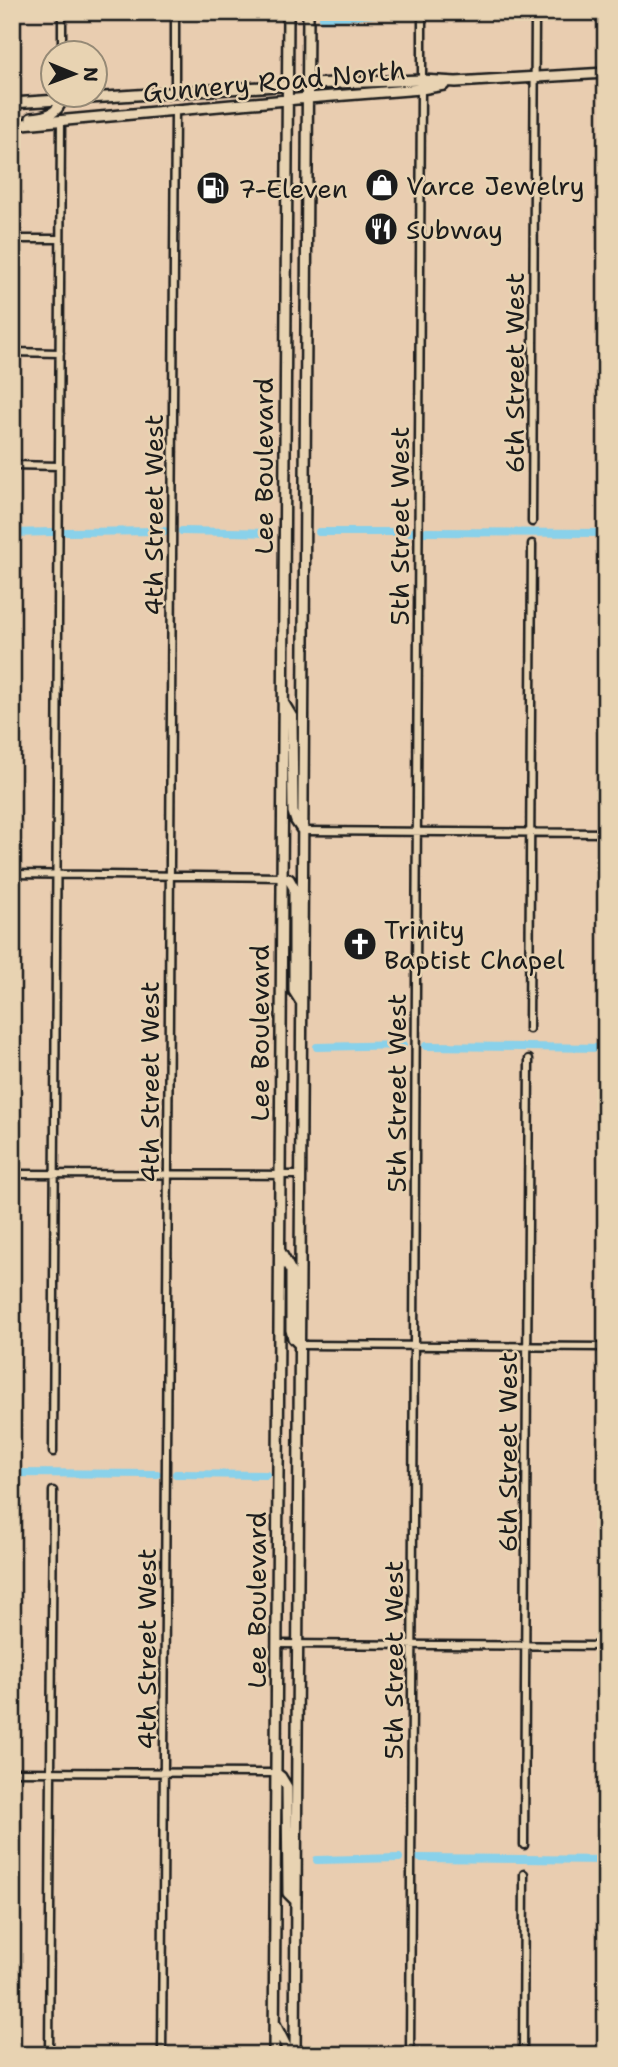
<svg xmlns="http://www.w3.org/2000/svg" width="618" height="2067" viewBox="0 0 618 2067" font-family="'Shantell Sans',sans-serif">
  <rect width="100%" height="100%" fill="#e9cdb0"/>
  <filter id="ink" filterUnits="userSpaceOnUse"><feTurbulence type="fractalNoise" baseFrequency=".0143" numOctaves="2"/><feDisplacementMap in="SourceGraphic" scale="14" xChannelSelector="R" yChannelSelector="G"/><feConvolveMatrix kernelMatrix="1 2 1 2 8 2 1 2 1" color-interpolation-filters="sRGB"/></filter>
  <g filter="url(#ink)">
    <g fill="none" stroke-linecap="round" stroke-linejoin="round">
      <path stroke="#89d1ea" stroke-width="8" d="M323 18 398 12
        M182 531 270 533
        M67 532 164 531
        M319 532H412
        M425 532 606 533
        M12 533 52 532
        M426 1046 606 1048
        M317 1047 403 1045
        M12 1473 157 1474
        M176 1474 266 1475
        M420 1858 606 1860
        M317 1860 399 1858"/>
      <defs>
        <path id="street" d="M62 52V12
          M422 80V12
          M175 93V12
          M12 239H60
          M12 352 60 353
          M12 465 59 466
          M532 522 535 14
          M303 831 606 833
          M12 874 281 877
          M529 1029 532 544
          M12 1174 301 1175
          M300 1345 606 1347
          M53 1452 61 121
          M277 1644 606 1646
          M12 1772 276 1773
          M524 1845 529 1059
          M49 2055 53 1491
          M162 2055 175 110
          M410 2055 421 89
          M523 2055 524 1874"/>
        <path id="secondary" d="M12 103 308 84 422 80 456 82 606 73
          M31 118C45 117 58 114 62 99
          M12 125 308 98 421 89 444 85
          M283 702 292 717 293 812 296 821 302 830
          M281 877 289 879 294 888V991L301 1002
          M280 1251 291 1271V1330L293 1338 300 1345
          M276 1773 281 1777 287 1787 288 1893 296 1901
          M275 2024 286 2046V2055
          M274 2055 288 12
          M295 2055 308 12"/>
      </defs>
      <use href="#street" stroke="#1c1c1c" stroke-width="11"/>
      <use href="#secondary" stroke="#1c1c1c" stroke-width="14"/>
      <use href="#street" stroke="#e8d3b2" stroke-width="6"/>
      <use href="#secondary" stroke="#e8d3b2" stroke-width="9"/>
    </g>
  </g>
  <defs>
    <symbol id="shop-disc" viewBox="-11 -11 22 22"><circle r="9.5" fill="#1c1c1c" stroke="#e8d3b2"/><path d="M-5-2.5h2.3a2.7 3.5 0 0 1 5.4 0H5L5.5 6h-11ZM-1.5-2.5h3a1.5 2.3 0 0 0-3 0Z" fill="#fff"/></symbol>
    <symbol id="fuel-disc" viewBox="-11 -11 22 22"><circle r="9.5" fill="#1c1c1c" stroke="#e8d3b2"/><path d="M-5.5-6h7V0h2V4h1.3V-2.5L3-4.5l.8-.8L6-3V5H2.5V1h-1V6h-7ZM-4.2-4.7v3.2H.2V-4.7Z" fill="#fff"/></symbol>
    <symbol id="restaurant-disc" viewBox="-11 -11 22 22"><circle r="9.5" fill="#1c1c1c" stroke="#e8d3b2"/><path d="M-5-6h1v4h1v-4h1v4h1v-4h1v5L-1.5 .5V6h-2V.5L-5-1ZM5-6V6H3V1.5H1.5Q1.5-4 5-6Z" fill="#fff"/></symbol>
    <symbol id="church-disc" viewBox="-11 -11 22 22"><circle r="9.5" fill="#1c1c1c" stroke="#e8d3b2"/><path d="M-1.2-6h2.4v3.5h3.3v2.4h-3.3V6h-2.4V-.1h-3.3v-2.4h3.3Z" fill="#fff"/></symbol>
  </defs>
  <g fill-rule="evenodd">
    <use href="#shop-disc" x="363" y="166" width="38" height="38"/>
    <use href="#fuel-disc" x="194" y="169" width="38" height="38"/>
    <use href="#restaurant-disc" x="362" y="210" width="38" height="38"/>
    <use href="#church-disc" x="341" y="925" width="38" height="38"/>
  </g>
  <g text-anchor="middle" dominant-baseline="central" stroke-width="5" stroke-linejoin="round" paint-order="stroke">
    <g font-size="26" fill="#1c1c1c" stroke="#e8d3b2">
      <text transform="translate(274 81) rotate(-5)">Gunnery Road North</text>
      <text transform="translate(514 373) rotate(-90)">6th Street West</text>
      <text transform="translate(263 466) rotate(-90)">Lee Boulevard</text>
      <text transform="translate(153 515) rotate(-90)">4th Street West</text>
      <text transform="translate(399 526) rotate(-90)">5th Street West</text>
      <text transform="translate(259 1033) rotate(-90)">Lee Boulevard</text>
      <text transform="translate(149 1082) rotate(-90)">4th Street West</text>
      <text transform="translate(396 1093) rotate(-90)">5th Street West</text>
      <text transform="translate(507 1452) rotate(-90)">6th Street West</text>
      <text transform="translate(256 1600) rotate(-90)">Lee Boulevard</text>
      <text transform="translate(146 1649) rotate(-90)">4th Street West</text>
      <text transform="translate(393 1660) rotate(-90)">5th Street West</text>
    </g>
    <g font-size="26" fill="#1c1c1c" stroke="#e8d3b2" text-anchor="start">
      <text x="406" y="185">Varce Jewelry</text>
      <text x="238" y="188">7-Eleven</text>
      <text x="406" y="229">Subway</text>
      <text x="384" y="929">Trinity<tspan x="384" dy="30">Baptist Chapel</tspan></text>
    </g>
  </g>
  <rect width="618" height="2067" fill="none" stroke="#e8d3b2" stroke-width="42"/>
  <rect x="21" y="21" width="576" height="2025" fill="none" stroke="#1c1c1c" stroke-width="2.5" filter="url(#ink)"/>
  <g transform="translate(74 74) rotate(91)"><circle r="33" fill="#e8d3b2" stroke="#968a76" stroke-width="2"/>
  <path d="M0-5L12 26L0 18L-12 26Z" fill="#1c1c1c"/>
  <text y="-10" font-size="19" font-weight="bold" text-anchor="middle" fill="#1c1c1c">N</text>
  </g>
</svg>
